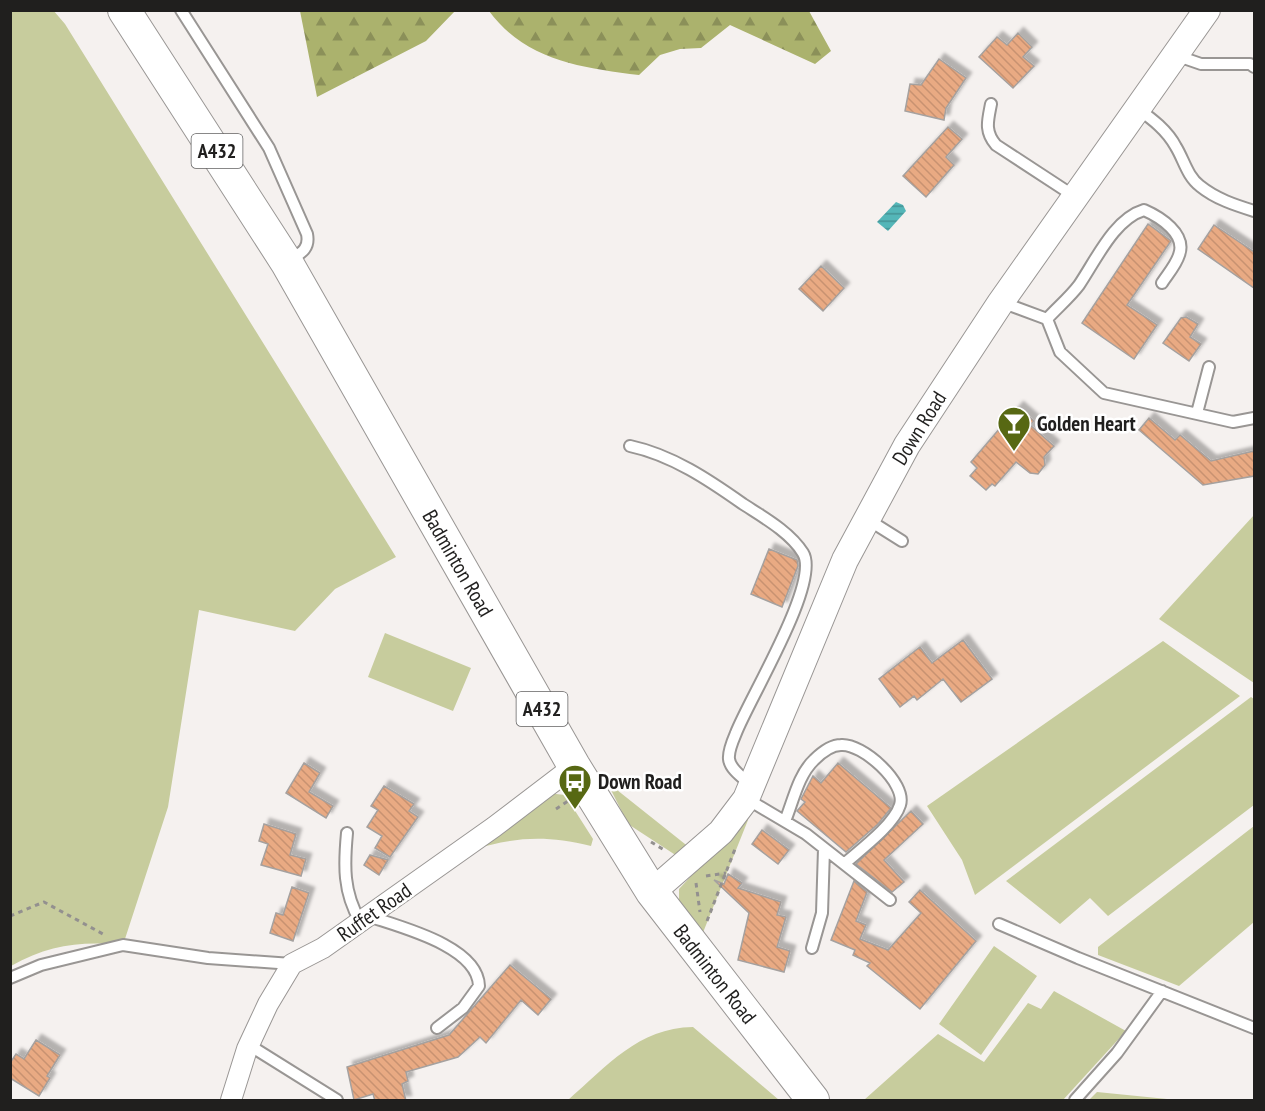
<svg xmlns="http://www.w3.org/2000/svg" width="1265" height="1111" viewBox="0 0 1265 1111" font-family="'PT Sans Narrow',sans-serif">
  <defs>
    <pattern id="forest-firs" width="22" height="20" patternUnits="userSpaceOnUse" patternTransform="scale(1.5)"><rect width="22" height="20" fill="#abb26d"/><path d="M5 1l3.5 6h-7zM16 11l3.5 6h-7z" fill="#8b9059"/></pattern>
    <pattern id="water-rules" width="6" height="5" patternUnits="userSpaceOnUse" patternTransform="scale(1.5)"><rect width="6" height="5" fill="#54b6b8"/><path d="M0 2.5h6" fill="none" stroke="#459395"/></pattern>
    <pattern id="building-back-hatch" width="6" height="6" patternUnits="userSpaceOnUse" patternTransform="scale(1.5)"><rect width="6" height="6" fill="#e9aa83"/><path d="M-1 5l2 2M0 0l6 6M5-1l2 2" fill="none" stroke="#c89271"/></pattern>
    <filter id="shadow"><feDropShadow dx="5.5" dy="-5.5" stdDeviation="1.5" flood-color="#0004"/></filter>
  </defs>
  <rect width="100%" height="100%" fill="#f5f1ef"/>
  <path fill="#c7cc9d" d="M53 10 65 24 396 557 335 589 295 631 199 610 168 807 123 945C80 941 49 945 11 966L10 11Z
    M1254 515V683L1159 619Z
    M385 633 471 668 453 711 368 677Z
    M1163 641 1240 696 975 895 962 860 927 806Z
    M1251 697 1254 699V805L1108 916 1090 898 1060 924 1006 881Z
    M607 782 690 848 677 856 628 824Z
    M547 793 565 795 593 839 591 846C545 835 516 837 471 850Z
    M748 815V820L700 940 679 909V889Z
    M1254 826V922L1179 986 1098 955V947Z
    M994 946 1037 976 981 1055 939 1024Z
    M1054 991 1126 1031 1063 1100H864L938 1034 984 1062 1028 1003 1041 1009Z
    M693 1027 779 1100H568C607 1066 638 1028 693 1027Z
    M1097 1092 1167 1099 1169 1100H1089Z"/>
  <path fill="url(#forest-firs)" d="M300 11V10L455 11 426 41 317 97Z
    M489 11H809L831 51 815 64 730 25 701 48 680 49 660 55 639 75C581 68 525 60 489 11Z"/>
  <path fill="url(#water-rules)" d="M896 202 903 205 906 211 888 231 877 222Z"/>
  <path fill="url(#building-back-hatch)" stroke="#a5a19f" stroke-width="1.5" filter="url(#shadow)" d="M1018 33 1032 47 1023 57 1034 66 1013 88 979 57 997 37 1007 45Z
    M939 59 966 78 946 108 944 120 905 111 910 84 921 85Z
    M948 127 962 139 946 157 954 165 926 197 903 176Z
    M1148 224 1171 241 1127 305 1157 325 1134 359 1082 323Z
    M1214 225 1254 252V288L1198 249Z
    M821 266 844 288 823 311 799 289Z
    M1186 317 1198 324 1190 337 1201 344 1189 361 1163 343 1181 318Z
    M1018 407 1034 421 1030 425 1054 446 1044 457 1045 465 1038 474 1030 473 1016 462 995 486 992 484 986 490 970 476 977 468 971 462Z
    M1149 418 1175 440 1180 435 1211 461 1254 451V476L1203 485 1139 430Z
    M769 549 797 560 798 566 782 607 751 594Z
    M963 640 992 679 961 702 943 679 917 700 914 696 900 707 879 679 920 647 932 663Z
    M304 763 320 773 309 792 333 806 326 818 286 793Z
    M838 763 891 808 878 824 846 852 797 811 805 802 801 799 813 776 821 783Z
    M384 786 414 804 409 811 418 817 390 857 375 848 382 836 367 827 378 810 371 806Z
    M911 811 923 824 884 860 904 882 892 892 856 864Z
    M264 824 296 834 290 855 306 859 301 876 261 865 268 844 259 841Z
    M762 830 789 850 778 864 752 844Z
    M370 855 388 860 379 875 364 865Z
    M728 874 742 883 738 888 781 902 777 915 786 917 777 947 790 951 784 972 738 960 749 913 714 880 724 884Z
    M854 881 867 892 856 921 866 925 860 939 888 950 921 913 909 902 920 890 976 941 920 1009 867 966 870 963 853 955 855 950 831 940Z
    M292 887 309 893 293 941 270 933 276 913 283 915Z
    M510 965 551 999 538 1015 521 1000 486 1043 480 1037 458 1057 406 1072 408 1081 402 1084 406 1101H375L373 1094 354 1100 347 1067 449 1035Z
    M36 1040 60 1055 47 1076 50 1078 39 1096 10 1078V1063L16 1054 24 1059Z"/>
  <g fill="none" stroke-linecap="round" stroke-linejoin="round">
    <defs>
      <path id="service" d="M181 10 269 148 307 234C310 249 301 253 289 261
        M1175 55 1201 64H1250L1254 67
        M991 104C988 120 984 131 996 145L1074 196
        M1137 108C1152 119 1167 130 1176 147 1184 160 1187 176 1200 186 1216 199 1235 205 1254 211
        M1001 302 1047 319 1060 352 1104 393 1233 422 1254 418
        M1047 319C1057 308 1070 297 1079 285 1096 260 1114 219 1144 210 1160 217 1187 234 1179 255 1176 265 1167 275 1162 283
        M1197 413 1209 367
        M630 446C672 455 709 480 743 504 763 517 790 532 803 553 821 582 749 699 736 733 733 740 728 751 729 759 730 770 745 779 752 786
        M867 519 902 541
        M747 799 806 834 890 900
        M785 821C793 802 798 775 814 760 821 753 831 745 841 745 862 743 907 783 900 805 894 825 860 850 844 864
        M347 833C344 865 343 892 360 921
        M368 916C400 927 478 946 479 986L463 1008 437 1028
        M999 924 1078 958 1254 1028
        M812 948 822 913 824 849
        M10 978 41 965 123 945 208 958 292 964
        M249 1045 337 1100
        M1075 1100 1117 1053 1162 991"/>
      <path id="minor" d="M231 1100 247 1049 268 1004 292 964 323 948 494 827 574 766"/>
      <path id="tertiary" d="M652 892 721 832 746 799 845 560 907 445 1001 302 1207 10"/>
      <path id="primary" d="M124 10 287 263 574 766 652 892 813 1100"/>
    </defs>
    <use href="#service" stroke="#999694" stroke-width="14"/>
    <use href="#minor" stroke="#999694" stroke-width="22"/>
    <use href="#tertiary" stroke="#999694" stroke-width="28"/>
    <use href="#primary" stroke="#999694" stroke-width="34"/>
    <path stroke="#93908f" stroke-width="3" stroke-dasharray="4.5 4.5" stroke-linecap="butt" d="M556 809 568 801
      M651 842 666 851
      M706 876 726 873
      M696 883 700 912
      M10 916 44 902 103 934
      M707 921 735 849"/>
    <use href="#service" stroke="#fff" stroke-width="10"/>
    <use href="#minor" stroke="#fff" stroke-width="20"/>
    <use href="#tertiary" stroke="#fff" stroke-width="26"/>
    <use href="#primary" stroke="#fff" stroke-width="32"/>
  </g>
  <defs>
    <symbol id="bar-pin" viewBox="-11 -11 22 30"><path d="M0 17L-7.5 6A9.5 9.5 0 1 1 7.5 6Z" fill="#576813" stroke="#fff"/><path d="M-6-5H6L.8 .8V4.5H3.5V6h-7V4.5H-.8V.8Z" fill="#fff"/></symbol>
    <symbol id="bus-pin" viewBox="-11 -11 22 30"><path d="M0 17L-7.5 6A9.5 9.5 0 1 1 7.5 6Z" fill="#576813" stroke="#fff"/><path d="M-5-6H5V4H4V6H2V4H-2V6H-4V4H-5ZM-3.5-4V0h7V-4ZM-3.5 1.2v1.5H-2V1.2ZM2 1.2v1.5H3.5V1.2Z" fill="#fff"/></symbol>
  </defs>
  <g fill-rule="evenodd">
    <use href="#bar-pin" x="995" y="404" width="38" height="52"/>
    <use href="#bus-pin" x="556" y="762" width="38" height="52"/>
  </g>
  <g text-anchor="middle" dominant-baseline="central" stroke-width="5" stroke-linejoin="round" paint-order="stroke">
    <g fill="#fff" stroke="#636262" stroke-width="1.5">
      <rect x="191.5" y="134" width="51" height="34" rx="4.5"/>
      <rect x="516.5" y="692" width="51" height="34" rx="4.5"/>
    </g>
    <g font-size="20" font-weight="bold" fill="#201f1e">
      <text x="217" y="151">A432</text>
      <text x="542" y="709">A432</text>
    </g>
    <g font-size="21" font-weight="bold" fill="#201f1e" stroke="#fff" text-anchor="start">
      <text x="1037" y="423">Golden Heart</text>
      <text x="598" y="781">Down Road</text>
    </g>
    <g font-size="21" fill="#201f1e" stroke="#fff">
      <text transform="translate(919 428) rotate(-58)">Down Road</text>
      <text transform="translate(458 563) rotate(60)">Badminton Road</text>
      <text transform="translate(374 912) rotate(-35)">Ruffet Road</text>
      <text transform="translate(715 974) rotate(52)">Badminton Road</text>
    </g>
  </g>
  <rect width="1265" height="1111" fill="none" stroke="#201f1e" stroke-width="24"/>
</svg>
